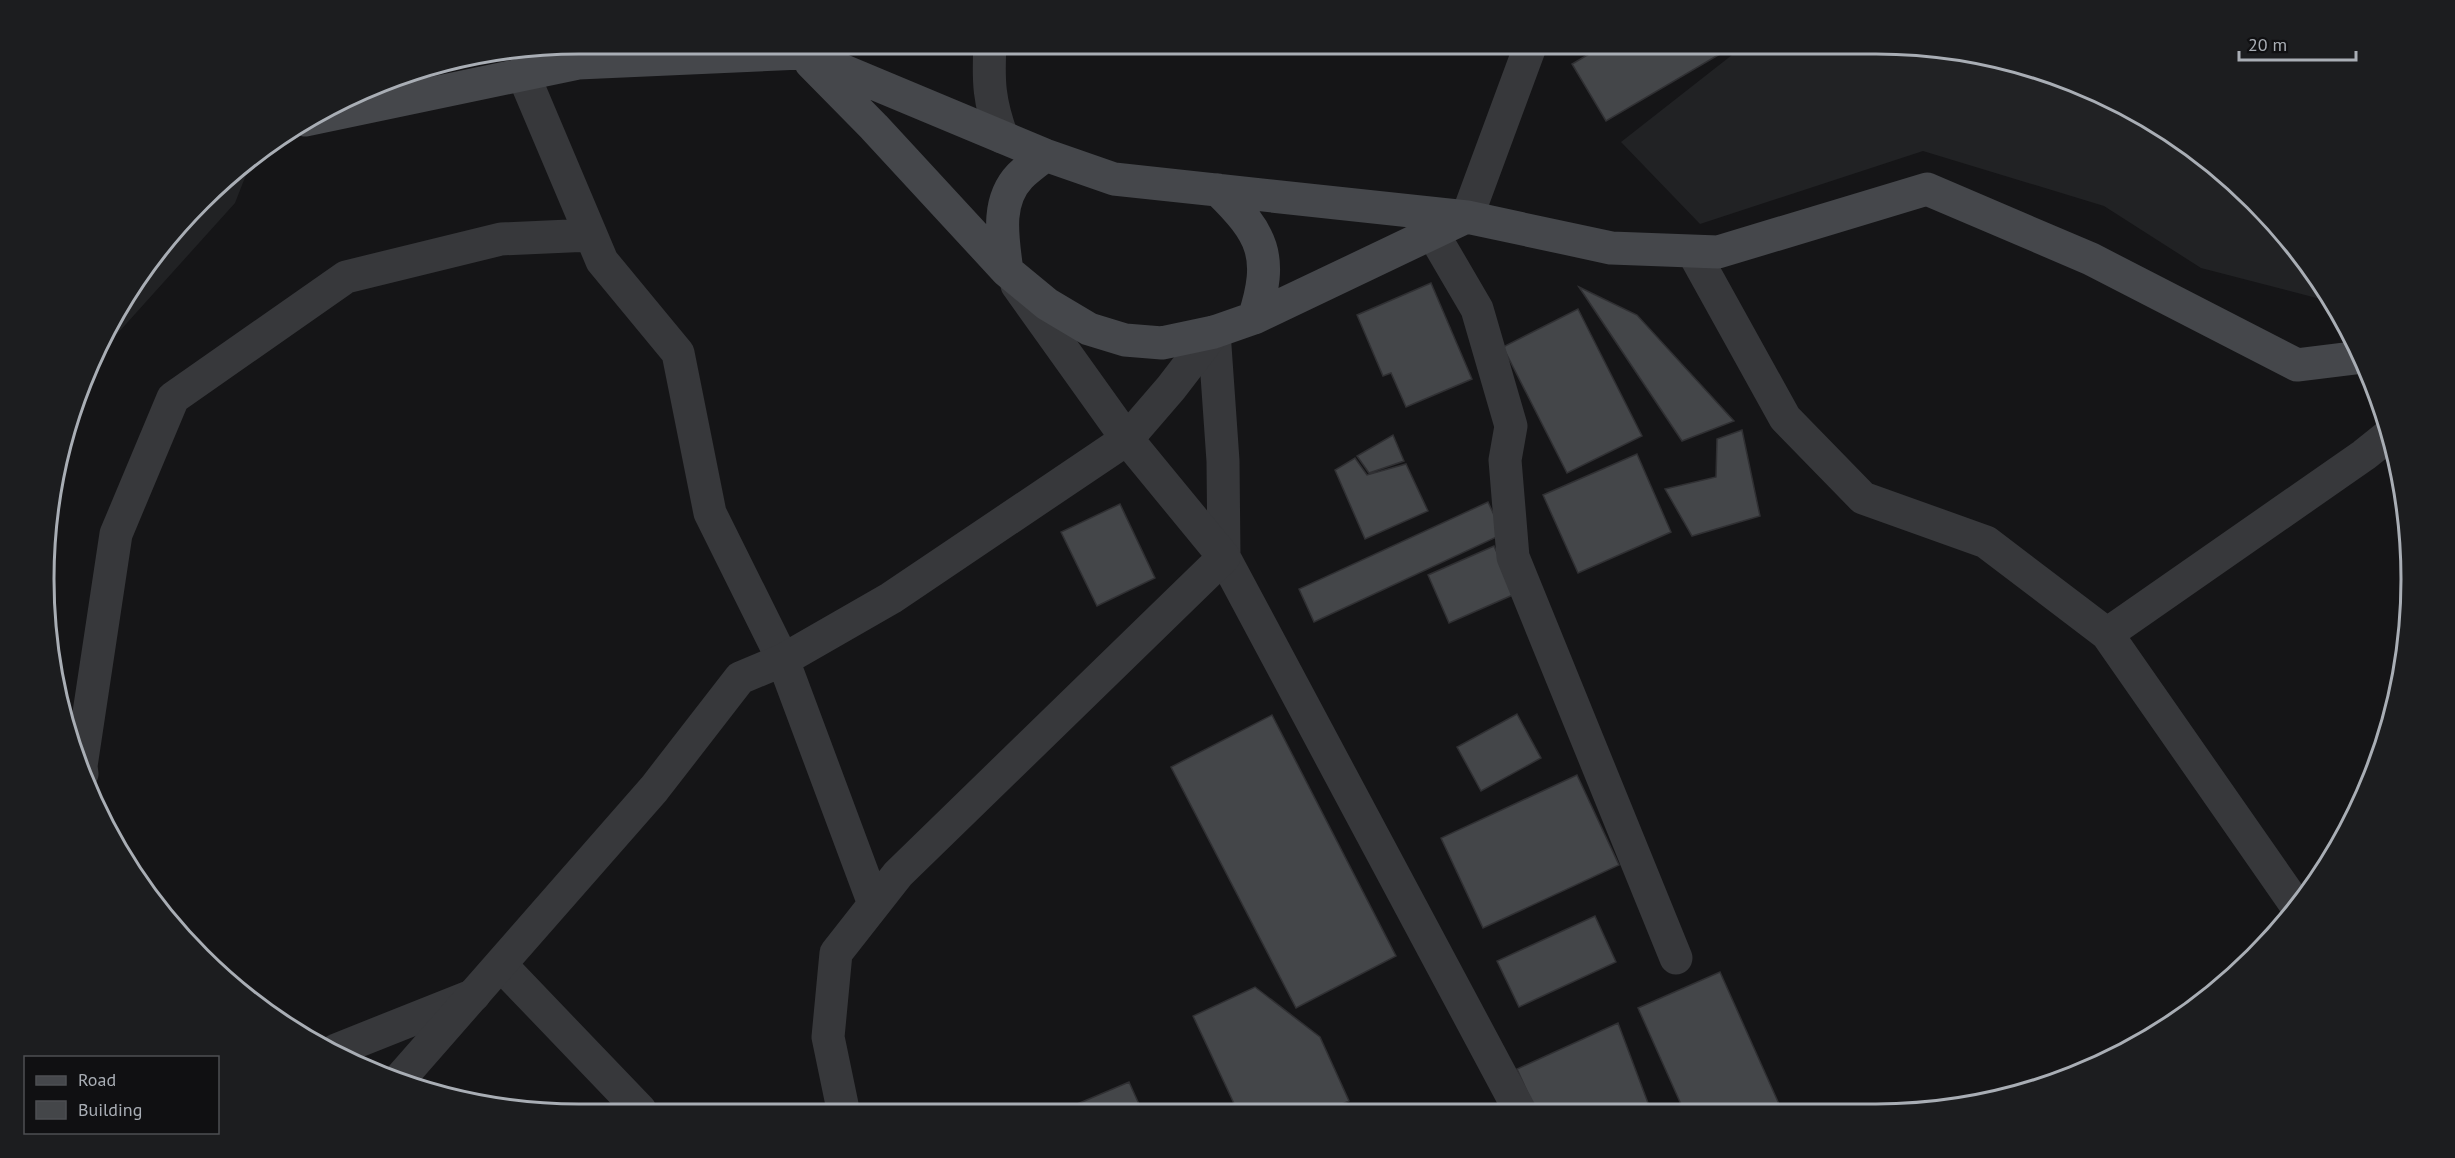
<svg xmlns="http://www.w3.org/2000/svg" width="2455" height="1158" viewBox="0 0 2455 1158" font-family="'PT Sans',sans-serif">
  <rect width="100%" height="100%" fill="#151517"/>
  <path fill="#212224" d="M1746 44H1876L1980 54 2081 84 2173 134 2254 200 2321 281 2332 302 2201 268 2104 206 1923 151 1700 224 1621 142Z
    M253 157 235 203 99 354 115 312 226 176Z"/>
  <path fill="#444649" stroke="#303033" stroke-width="1.5" d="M1606 44H1737L1606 121 1572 64Z
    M1431 283 1472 379 1406 407 1391 373 1383 376 1357 315Z
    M1579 287 1637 315 1734 421 1682 441Z
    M1578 309 1642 436 1567 473 1503 347Z
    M1742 430 1760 516 1692 536 1665 489 1716 477 1717 439Z
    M1393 435 1404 461 1369 473 1357 456Z
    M1637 454 1671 532 1578 573 1543 495Z
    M1355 458 1367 475 1406 464 1428 511 1365 539 1335 470Z
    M1488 502 1503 534 1314 622 1299 589Z
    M1120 504 1155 578 1097 606 1061 532Z
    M1494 546 1515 594 1449 623 1428 575Z
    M1517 714 1541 758 1481 791 1457 747Z
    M1272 715 1396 956 1296 1008 1171 767Z
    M1577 775 1619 865 1483 928 1441 838Z
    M1595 916 1616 962 1519 1007 1497 961Z
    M1720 972 1779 1104 1764 1110 1684 1111 1638 1008Z
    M1255 987 1320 1037 1349 1101 1325 1112H1238L1193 1016Z
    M1618 1023 1651 1111H1536L1517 1069Z
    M1129 1082 1143 1113H1056Z"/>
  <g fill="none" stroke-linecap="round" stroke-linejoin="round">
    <path stroke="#37383b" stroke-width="33" d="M523 74 602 261 678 353 710 513 783 660
      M1467 217 1531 44
      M1432 232 1477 309 1511 426 1505 460 1513 557 1676 958
      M1693 252 1785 418 1863 498 1986 542 2107 634 2298 908
      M1214 332 1223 461 1224 557 1520 1111
      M2107 634 2364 455 2389 435
      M82 774 81 766 116 534 173 398 346 277 501 239 591 235
      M501 965 640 1110
      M336 1050 474 995"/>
    <path stroke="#37383b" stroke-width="33" d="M990 44C988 82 989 101 1002 137
      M783 660 874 904
      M398 1081 654 789 740 678 783 660 891 598 1127 439 1171 388 1214 332
      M844 1114 828 1037 836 953 898 874 1224 557 1127 439 1017 285"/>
    <path stroke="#45474b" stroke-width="33" d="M811 63 874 127 1007 271 1047 304 1089 329 1125 340 1162 343 1214 332 1254 318 1466 217
      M305 120 578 63 801 53 1045 155 1114 179 1467 217 1611 248 1718 252 1927 189 2091 259 2297 365 2362 357
      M1218 190C1263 234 1274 256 1254 318
      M1007 271C1003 240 995 202 1020 176 1027 169 1037 162 1045 155"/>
  </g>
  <path d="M0 0H2455V1158H0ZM579 54H1876A525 525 0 0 1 2401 579V579A525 525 0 0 1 1876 1104H579A525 525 0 0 1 54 579V579A525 525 0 0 1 579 54Z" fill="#1c1d1f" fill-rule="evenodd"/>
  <path fill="none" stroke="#a9aeb5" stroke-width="3" d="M579 54H1876A525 525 0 0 1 2401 579V579A525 525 0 0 1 1876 1104H579A525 525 0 0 1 54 579V579A525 525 0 0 1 579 54Z"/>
  <rect x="24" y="1056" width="195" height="78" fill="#101012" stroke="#4d4f53" stroke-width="1.5"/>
  <rect x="36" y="1076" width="30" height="9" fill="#45474b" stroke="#4d4f53" stroke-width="1.5"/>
  <text x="78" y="1086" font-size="18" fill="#a9aeb5">Road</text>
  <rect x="36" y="1101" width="30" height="18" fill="#444649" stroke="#4d4f53" stroke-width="1.5"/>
  <text x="78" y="1116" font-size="18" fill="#a9aeb5">Building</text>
  <path d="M2239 51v9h117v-9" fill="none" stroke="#a9aeb5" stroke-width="3"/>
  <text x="2248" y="51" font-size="18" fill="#a9aeb5" stroke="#101012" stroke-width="4.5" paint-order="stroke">20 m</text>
</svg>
